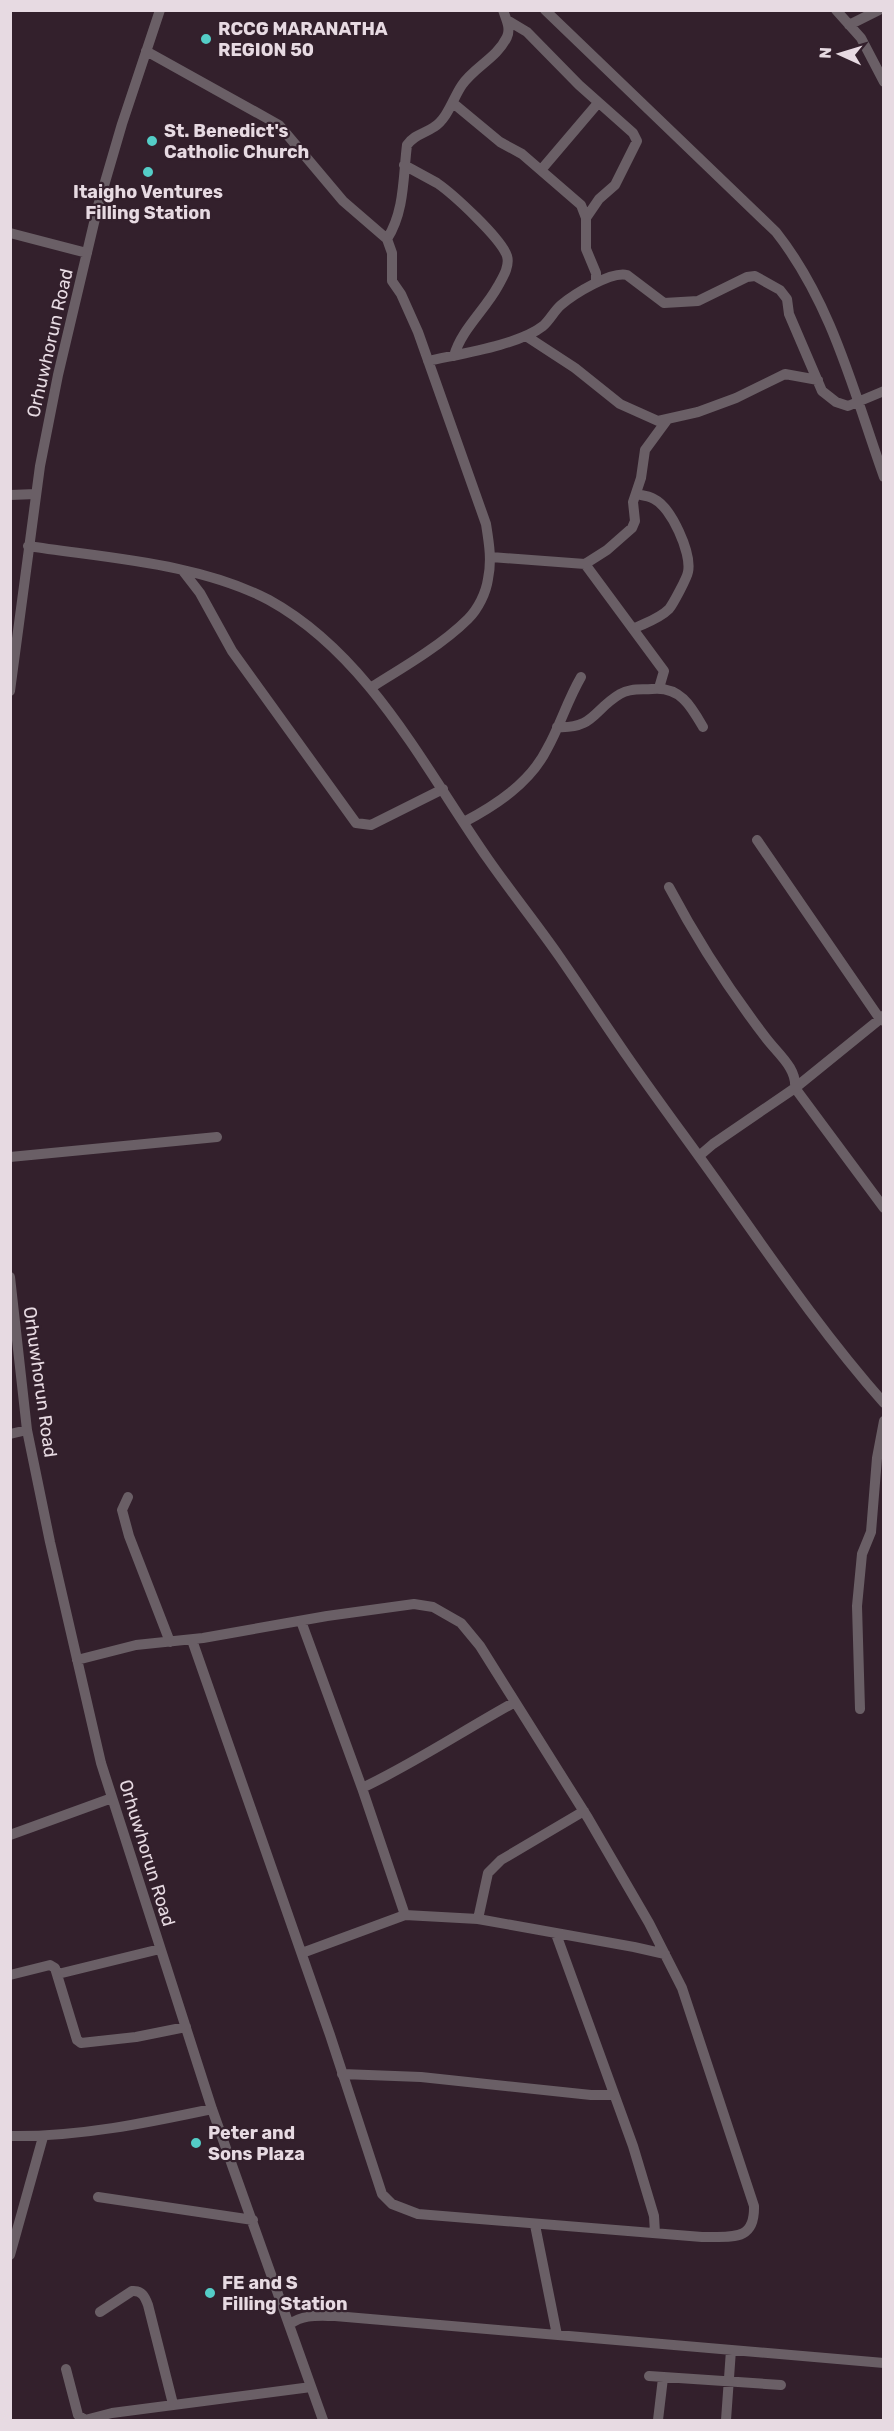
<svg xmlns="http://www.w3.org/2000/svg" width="894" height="2431" viewBox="0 0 894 2431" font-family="Rubik,sans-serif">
  <rect width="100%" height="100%" fill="#33202c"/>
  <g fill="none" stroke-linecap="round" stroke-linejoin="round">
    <path stroke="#6a5f66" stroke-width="10" d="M545 10 776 232C832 303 854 393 884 477
      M836 10 861 38 884 82
      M507 20 527 32 579 85 633 133 637 141 615 185 599 199 586 218
      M849 25 879 10
      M146 51 279 125 343 201 387 239 392 253V281L401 294 418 332 486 524C489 543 492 560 488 579 486 593 478 609 468 619 442 645 401 669 370 688
      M453 103 500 142 522 154 581 205 586 218V249L596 273V282
      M404 165C415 171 426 177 437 183 453 194 501 238 507 256 510 266 503 277 498 286 485 310 461 330 454 356
      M541 170 598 103
      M10 233 87 253
      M387 239C405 211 403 176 407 145 415 134 424 134 434 127 448 118 453 98 462 85 474 67 497 58 507 37 511 28 506 19 503 10
      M526 336 575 368 620 404 658 421 698 412 736 398 785 374 818 380
      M428 361C459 354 519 345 543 326 550 320 554 311 561 305 574 294 611 271 627 275L664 303 698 301 747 277 755 276 780 290 787 299 789 314 822 391 836 402 848 406 884 391
      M10 495 36 494
      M28 546C106 558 199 563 269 600 369 655 425 769 488 859 511 892 536 923 559 956 582 989 604 1023 627 1056 656 1098 686 1138 716 1180 770 1256 822 1333 884 1403
      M491 557 585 564 607 550 632 528 635 521 633 502 641 478 645 450 667 420
      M585 564 664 671 659 688
      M183 571 200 593 232 651 356 823 371 825 443 789
      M633 629C645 623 659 619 669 609 673 604 687 578 688 572 692 553 671 507 654 499 649 496 641 495 636 494
      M10 691 40 466 58 375 98 206 122 124 160 10
      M557 727C594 729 593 710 620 694 630 688 641 690 652 689 680 686 691 706 703 727
      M464 822C496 805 530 783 547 749 560 726 567 701 581 677
      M757 840 880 1019 883 1016
      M669 887C697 940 730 991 766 1038 778 1054 797 1068 795 1088L884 1208
      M699 1156 713 1144 795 1088 880 1019 884 1021
      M10 1157 217 1137
      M10 1277 27 1430 50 1542 101 1763 212 2109 323 2420
      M10 1434 27 1430
      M128 1497 122 1510 129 1536 170 1642
      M301 1621 362 1788 405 1915
      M77 1660 136 1645 203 1638 327 1616 414 1604 433 1607 461 1623 480 1646 588 1818 649 1923 682 1988 754 2206C755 2243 730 2236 702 2237L418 2214 392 2204 382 2194 330 2035 192 1640
      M860 1709 857 1606 862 1554 871 1532 877 1458 884 1421
      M362 1788C415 1763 464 1730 515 1702
      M10 1835 112 1798
      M478 1919 488 1873 501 1860 584 1811
      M556 1934 633 2146 654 2216 655 2233
      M302 1953 405 1915 478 1919 634 1947 665 1954
      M58 1974 160 1949
      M10 1975 50 1965 55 1968 77 2040 81 2043 136 2037 186 2027
      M342 2074 421 2077 591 2095H613
      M10 2136C79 2137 146 2123 212 2109
      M98 2197 253 2220
      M535 2225 557 2335
      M10 2255 43 2137
      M100 2312 132 2291C142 2290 145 2297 148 2305L173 2404
      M290 2324C304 2314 318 2316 335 2316L884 2363
      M66 2369 78 2415 85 2420 112 2413 311 2387
      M649 2376 781 2385
      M658 2420 663 2378
      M726 2420 731 2350"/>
  </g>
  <g fill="#54cdc7" stroke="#33202c" stroke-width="2">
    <circle cx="206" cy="39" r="6"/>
    <circle cx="152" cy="141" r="6"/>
    <circle cx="148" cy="172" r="6"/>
    <circle cx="196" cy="2143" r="6"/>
    <circle cx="210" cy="2293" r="6"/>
  </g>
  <g text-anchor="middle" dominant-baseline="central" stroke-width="4.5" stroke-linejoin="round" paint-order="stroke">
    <g font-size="18" font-weight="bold" fill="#e7dae2" stroke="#33202c" text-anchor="start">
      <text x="218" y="29">RCCG MARANATHA<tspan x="218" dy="21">REGION 50</tspan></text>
      <text x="164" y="131">St. Benedict's<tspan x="164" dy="21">Catholic Church</tspan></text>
      <text x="148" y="192" text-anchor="middle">Itaigho Ventures<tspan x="148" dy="21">Filling Station</tspan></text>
      <text x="208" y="2133">Peter and<tspan x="208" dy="21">Sons Plaza</tspan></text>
      <text x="222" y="2283">FE and S<tspan x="222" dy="21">Filling Station</tspan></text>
    </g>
    <g font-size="18" fill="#e7dae2" stroke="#33202c">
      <text transform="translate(50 343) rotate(-77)">Orhuwhorun Road</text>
      <text transform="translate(40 1382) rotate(82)">Orhuwhorun Road</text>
      <text transform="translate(147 1853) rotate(73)">Orhuwhorun Road</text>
    </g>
  </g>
  <rect width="894" height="2431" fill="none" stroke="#e7dae2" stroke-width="24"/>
  <g transform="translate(840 54) rotate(274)" stroke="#33202c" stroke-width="4.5" paint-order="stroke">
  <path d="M0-4.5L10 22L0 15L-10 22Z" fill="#e7dae2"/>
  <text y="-9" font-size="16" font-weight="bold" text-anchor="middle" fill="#e7dae2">N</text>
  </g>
</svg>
